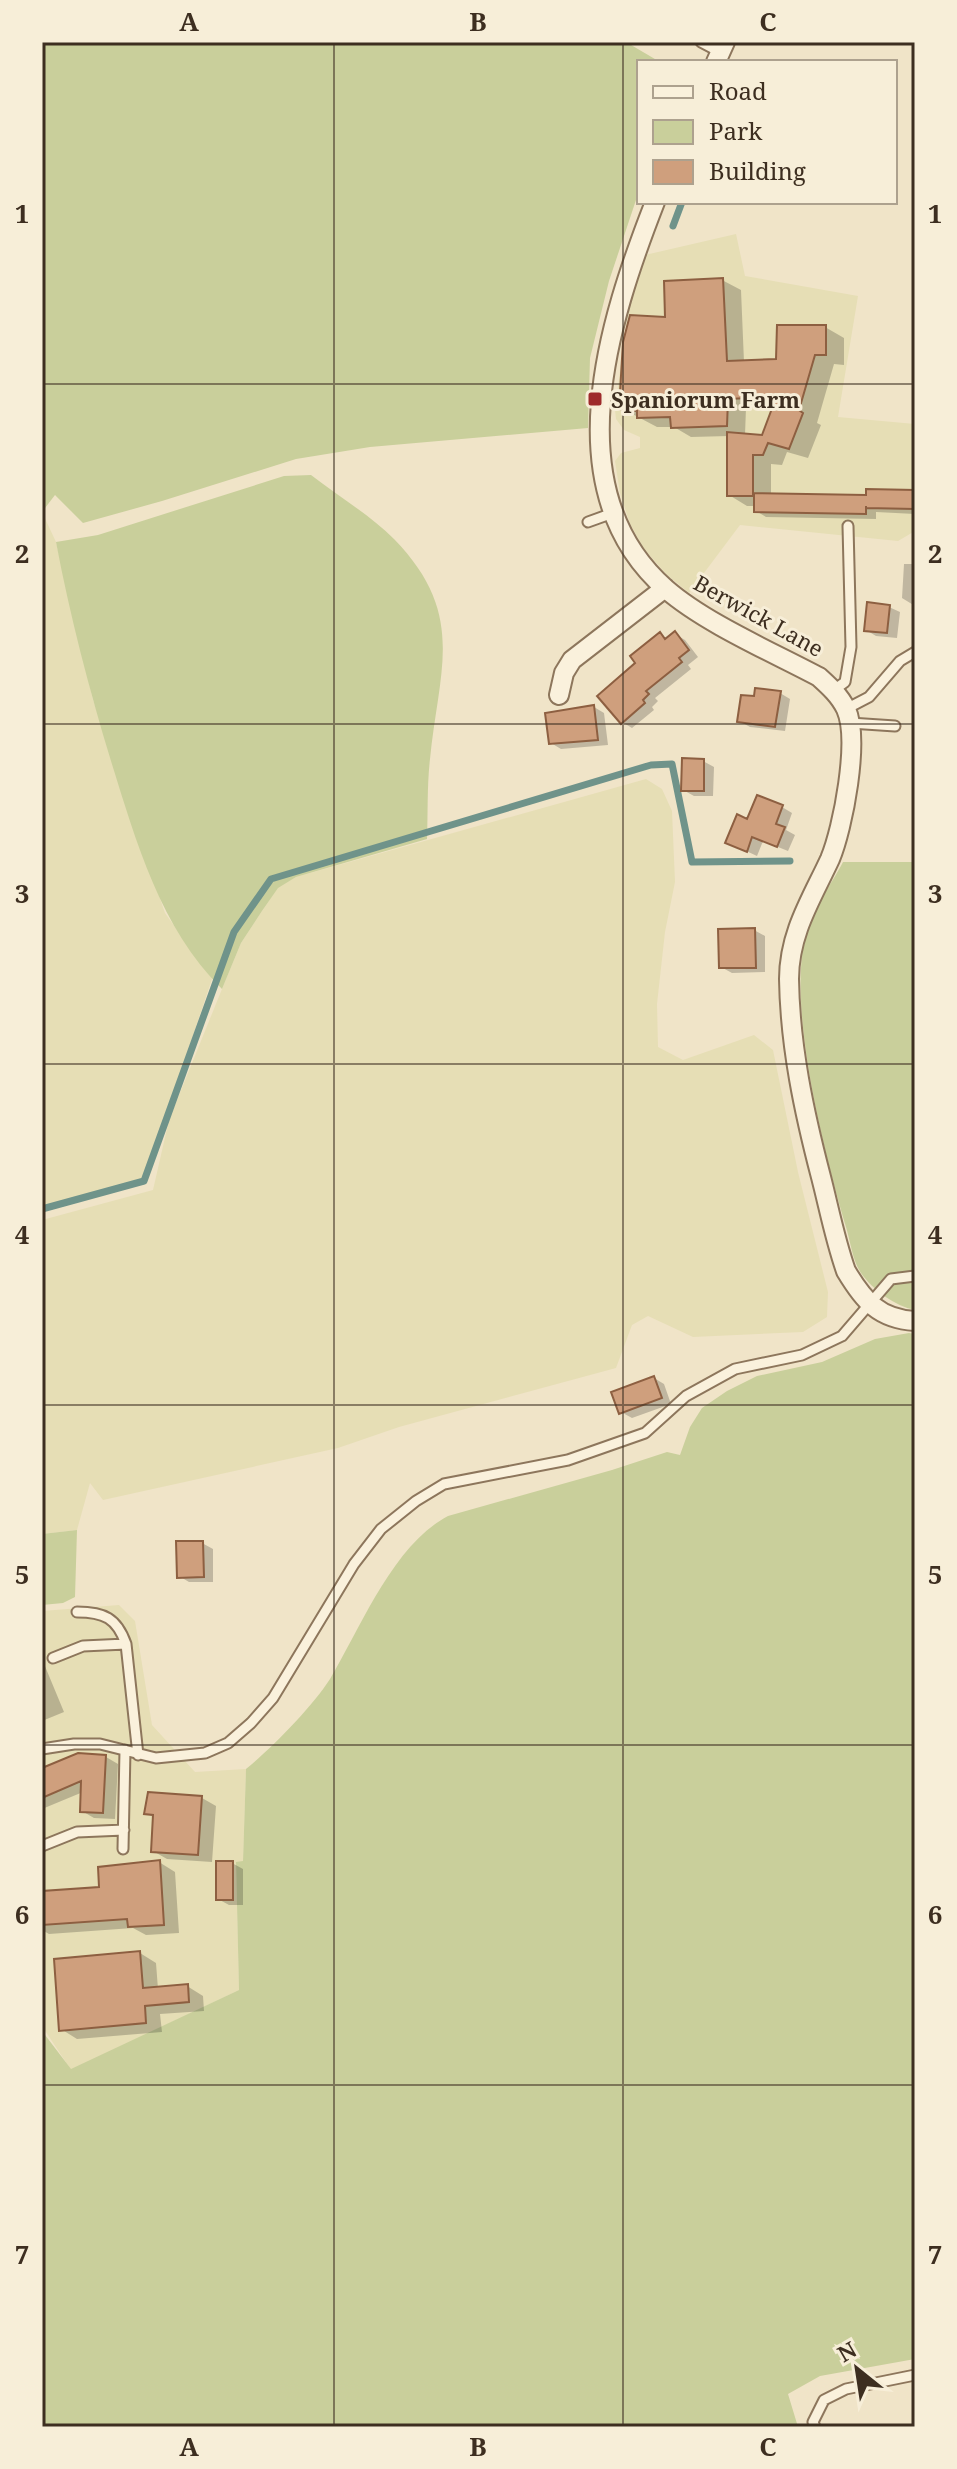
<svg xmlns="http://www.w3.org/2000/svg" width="957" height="2469" viewBox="0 0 957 2469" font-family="'Noto Serif',serif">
  <rect width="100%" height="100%" fill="#f0e4c8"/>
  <path fill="#e6deb5" d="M736 234 745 276 858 296 838 417 915 424V531L898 541 740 525 689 593 666 574 644 549 630 524 620 493 615 461 621 453 640 448V437L624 430 616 419 615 410 628 310 645 255Z
    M42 512 56 542 93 700 165 913 212 979 144 1181 42 1209Z
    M646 779 662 789 672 811 675 882 665 932 657 1004 658 1047 683 1060 754 1035 773 1050 798 1172 828 1292 827 1317 803 1332 693 1337 648 1316 632 1325 616 1368 399 1427 338 1448 103 1500 90 1483 77 1530 42 1534V1220L153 1190 169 1120 222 989 241 943 278 887 296 877Z
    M119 1605 135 1621 152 1725 195 1772 246 1769 243 1862H236L239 1990 71 2070 42 2026V1611Z"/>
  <path fill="#c9cf9b" d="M42 42H626L660 62H639V191L609 281 590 358 588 428 370 447 296 459 162 501 83 523 55 495 42 512Z
    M311 475C338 496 370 515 394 539 467 614 439 669 430 759 427 785 428 812 427 839L296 877 278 888 262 911 241 943 222 989C160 928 136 841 111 761 89 689 70 616 56 542L98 535 284 476Z
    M843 862H915V1310C895 1306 873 1290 861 1273 853 1262 850 1240 846 1227 824 1153 788 1012 805 938 811 910 830 887 843 862Z
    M909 1333 915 1334V2359L820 2376 788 2394 798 2427H42V2031L71 2069 239 1990 236 1862 243 1861 246 1769C272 1748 312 1707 330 1679 361 1627 393 1545 448 1516L612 1470 667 1452 680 1455 690 1427 702 1408 727 1391 757 1376 822 1362 875 1339Z
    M77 1530 75 1597 63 1603 42 1605V1534Z"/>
  <path fill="#0003" fill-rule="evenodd" d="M722 280 741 290 744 362 778 361 825 327 844 338V365L834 364 817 423 821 425 808 458 787 452 782 465 771 464V495L868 497 915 492V514L876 512V519L766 517 756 511V506H747L729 495V436L691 437 674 427H657L621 408 668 319ZM746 408H774L764 437 745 435Z
    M904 564H915V606L902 598Z
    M889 607 900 612 897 638 876 636 866 630Z
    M675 634 685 640 698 657 688 665 691 669 655 698 658 701 652 707 654 710 632 728 622 722 638 663 660 635 668 639Z
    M780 693 790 699 785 731 750 727 739 721Z
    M594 707 604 713 608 745 561 749 551 743Z
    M703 761 714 767 713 796H694L683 790Z
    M782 807 792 813 786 830 795 835 788 851 763 841 757 856 727 842 749 821Z
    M912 831H915V855L913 853Z
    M754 930 765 936V972L732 973 721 967Z
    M654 1378 664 1384 671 1404 632 1418 621 1412Z
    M202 1543 213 1549V1582H189L179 1576Z
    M42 1659 64 1712 42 1721Z
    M106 1757 118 1764 115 1819 94 1818 82 1811 83 1792 42 1809V1770Z
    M202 1798 216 1806 212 1862 167 1859 153 1851 155 1818 146 1813Z
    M159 1862 175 1872 179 1933 146 1935 133 1928 49 1934 42 1930V1893L101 1889Z
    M232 1863 243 1869V1905H229L218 1899Z
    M140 1953 156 1963 158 1989 187 1986 203 1996 204 2011 160 2014 162 2032 77 2039 61 2029Z"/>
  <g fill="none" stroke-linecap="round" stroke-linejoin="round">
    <path stroke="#6f938a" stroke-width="7" d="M673 226 682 202
      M42 1209 144 1181 234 932 271 879 651 765 672 764 692 862 790 861"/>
  </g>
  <path fill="#cf9f7d" stroke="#8d5f41" stroke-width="2" d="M723 278 727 361 776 359 777 325H826V355H815L799 410 803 413 789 449 768 443 763 455H753V496H727V432L762 435 774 403H770L772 397 728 399 727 426 671 428 670 417 637 418V411L619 409 623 342 630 315 665 317 664 281Z
    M866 489 915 490V509L866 508V506V514L754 512V493L866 495Z
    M867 602 890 605 887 633 864 631Z
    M675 631 689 650 679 658 682 662 646 691 649 694 643 700 645 703 621 724 597 696 635 663 630 656 660 632 665 639Z
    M755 688 781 691 775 727 737 722 741 695 754 696Z
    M594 705 598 740 549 744 545 713Z
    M682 758 704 759V791H681Z
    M757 795 783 805 776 824 785 827 777 847 752 837 747 852 725 843 737 814 747 819Z
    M755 928 756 968H719L718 929Z
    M654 1376 662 1398 619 1414 611 1392Z
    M176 1541H203L204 1577 177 1578Z
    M78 1753 106 1755 103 1813 80 1812 81 1781 42 1798V1768Z
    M148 1792 202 1796 198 1855 151 1852 153 1815 144 1814Z
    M160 1860 164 1925 128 1927 127 1919 42 1925V1891L99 1887 98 1867Z
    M216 1861H233V1900H216Z
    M140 1951 143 1988 188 1984 189 2002 145 2006 146 2023 59 2031 54 1959Z"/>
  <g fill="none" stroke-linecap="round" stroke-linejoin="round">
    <defs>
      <path id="service" d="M701 42 720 52
        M588 522 613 513
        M834 690 845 682 851 647 848 526
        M846 709 869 697 900 661 915 652
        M850 723 895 726
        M77 1612C104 1612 117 1618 126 1644L138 1755
        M53 1658 83 1646 126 1644
        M42 1749 74 1744H100L156 1758 205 1753 228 1743 251 1723 273 1698 354 1564 381 1529 416 1501 444 1484 568 1460 645 1433 686 1396 735 1369 802 1355 842 1336 891 1279 915 1276
        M42 1846 77 1832 124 1830
        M123 1849 125 1750
        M815 2427 813 2422 824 2400 846 2389 915 2375"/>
      <path id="minor" d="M716 62 725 42
        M655 202C609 320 553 490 666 589 705 623 772 652 819 677 829 686 840 696 846 709 860 740 843 828 830 859 812 898 789 933 789 979 790 1046 804 1112 821 1177 829 1208 835 1240 846 1271 864 1301 879 1319 915 1321
        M559 695 564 673 572 660 665 588"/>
    </defs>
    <use href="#service" stroke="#8d765c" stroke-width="13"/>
    <use href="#minor" stroke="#8d765c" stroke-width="22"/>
    <use href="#service" stroke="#faf1dc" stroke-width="9"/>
    <use href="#minor" stroke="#faf1dc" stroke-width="18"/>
  </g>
  <path fill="none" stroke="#3d2e20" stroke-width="2" stroke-opacity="0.55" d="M334 42V2427M623 42V2427M42 384H915M42 724H915M42 1064H915M42 1405H915M42 1745H915M42 2085H915"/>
  <rect fill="#9e2a2b" stroke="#f7eed8" stroke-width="3" x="587" y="391" width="16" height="16" rx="4"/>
  <g text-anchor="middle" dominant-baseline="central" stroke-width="6" stroke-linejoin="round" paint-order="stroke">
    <g font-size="22" font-weight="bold" fill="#3d2e20" stroke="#f7eed8" text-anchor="start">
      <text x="611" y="399">Spaniorum Farm</text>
    </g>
    <g font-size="22" fill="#3d2e20" stroke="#f7eed8">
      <text transform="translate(759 615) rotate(29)">Berwick Lane</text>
    </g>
  </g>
  <rect width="957" height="2469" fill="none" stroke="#f7eed8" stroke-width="88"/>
  <rect x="637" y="60" width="260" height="144" fill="#f7eed8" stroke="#ada18e" stroke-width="2"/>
  <rect x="653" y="86" width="40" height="12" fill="#faf1dc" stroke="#ada18e" stroke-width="2"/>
  <text x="709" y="100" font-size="24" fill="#3d2e20">Road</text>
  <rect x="653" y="120" width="40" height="24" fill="#c9cf9b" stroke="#ada18e" stroke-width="2"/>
  <text x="709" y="140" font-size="24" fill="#3d2e20">Park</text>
  <rect x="653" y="160" width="40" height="24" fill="#cf9f7d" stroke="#ada18e" stroke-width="2"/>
  <text x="709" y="180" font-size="24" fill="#3d2e20">Building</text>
  <g transform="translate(857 2369) rotate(330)" stroke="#f7eed8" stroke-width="6" paint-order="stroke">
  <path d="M0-6L14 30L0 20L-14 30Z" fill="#3d2e20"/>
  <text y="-12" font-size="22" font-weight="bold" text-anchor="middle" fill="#3d2e20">N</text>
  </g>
  <rect x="44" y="44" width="869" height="2381" fill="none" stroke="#3d2e20" stroke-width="3"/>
  <g font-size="26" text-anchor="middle" font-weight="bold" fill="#3d2e20">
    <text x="189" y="31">A</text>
    <text x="478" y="31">B</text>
    <text x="768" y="31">C</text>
    <text x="22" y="223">1</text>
    <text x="935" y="223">1</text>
    <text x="22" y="563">2</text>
    <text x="935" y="563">2</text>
    <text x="22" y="903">3</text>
    <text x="935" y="903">3</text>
    <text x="22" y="1244">4</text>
    <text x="935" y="1244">4</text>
    <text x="22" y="1584">5</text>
    <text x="935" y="1584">5</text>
    <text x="22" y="1924">6</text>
    <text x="935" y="1924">6</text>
    <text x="22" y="2264">7</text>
    <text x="935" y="2264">7</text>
    <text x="189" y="2456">A</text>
    <text x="478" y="2456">B</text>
    <text x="768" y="2456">C</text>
  </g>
</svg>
